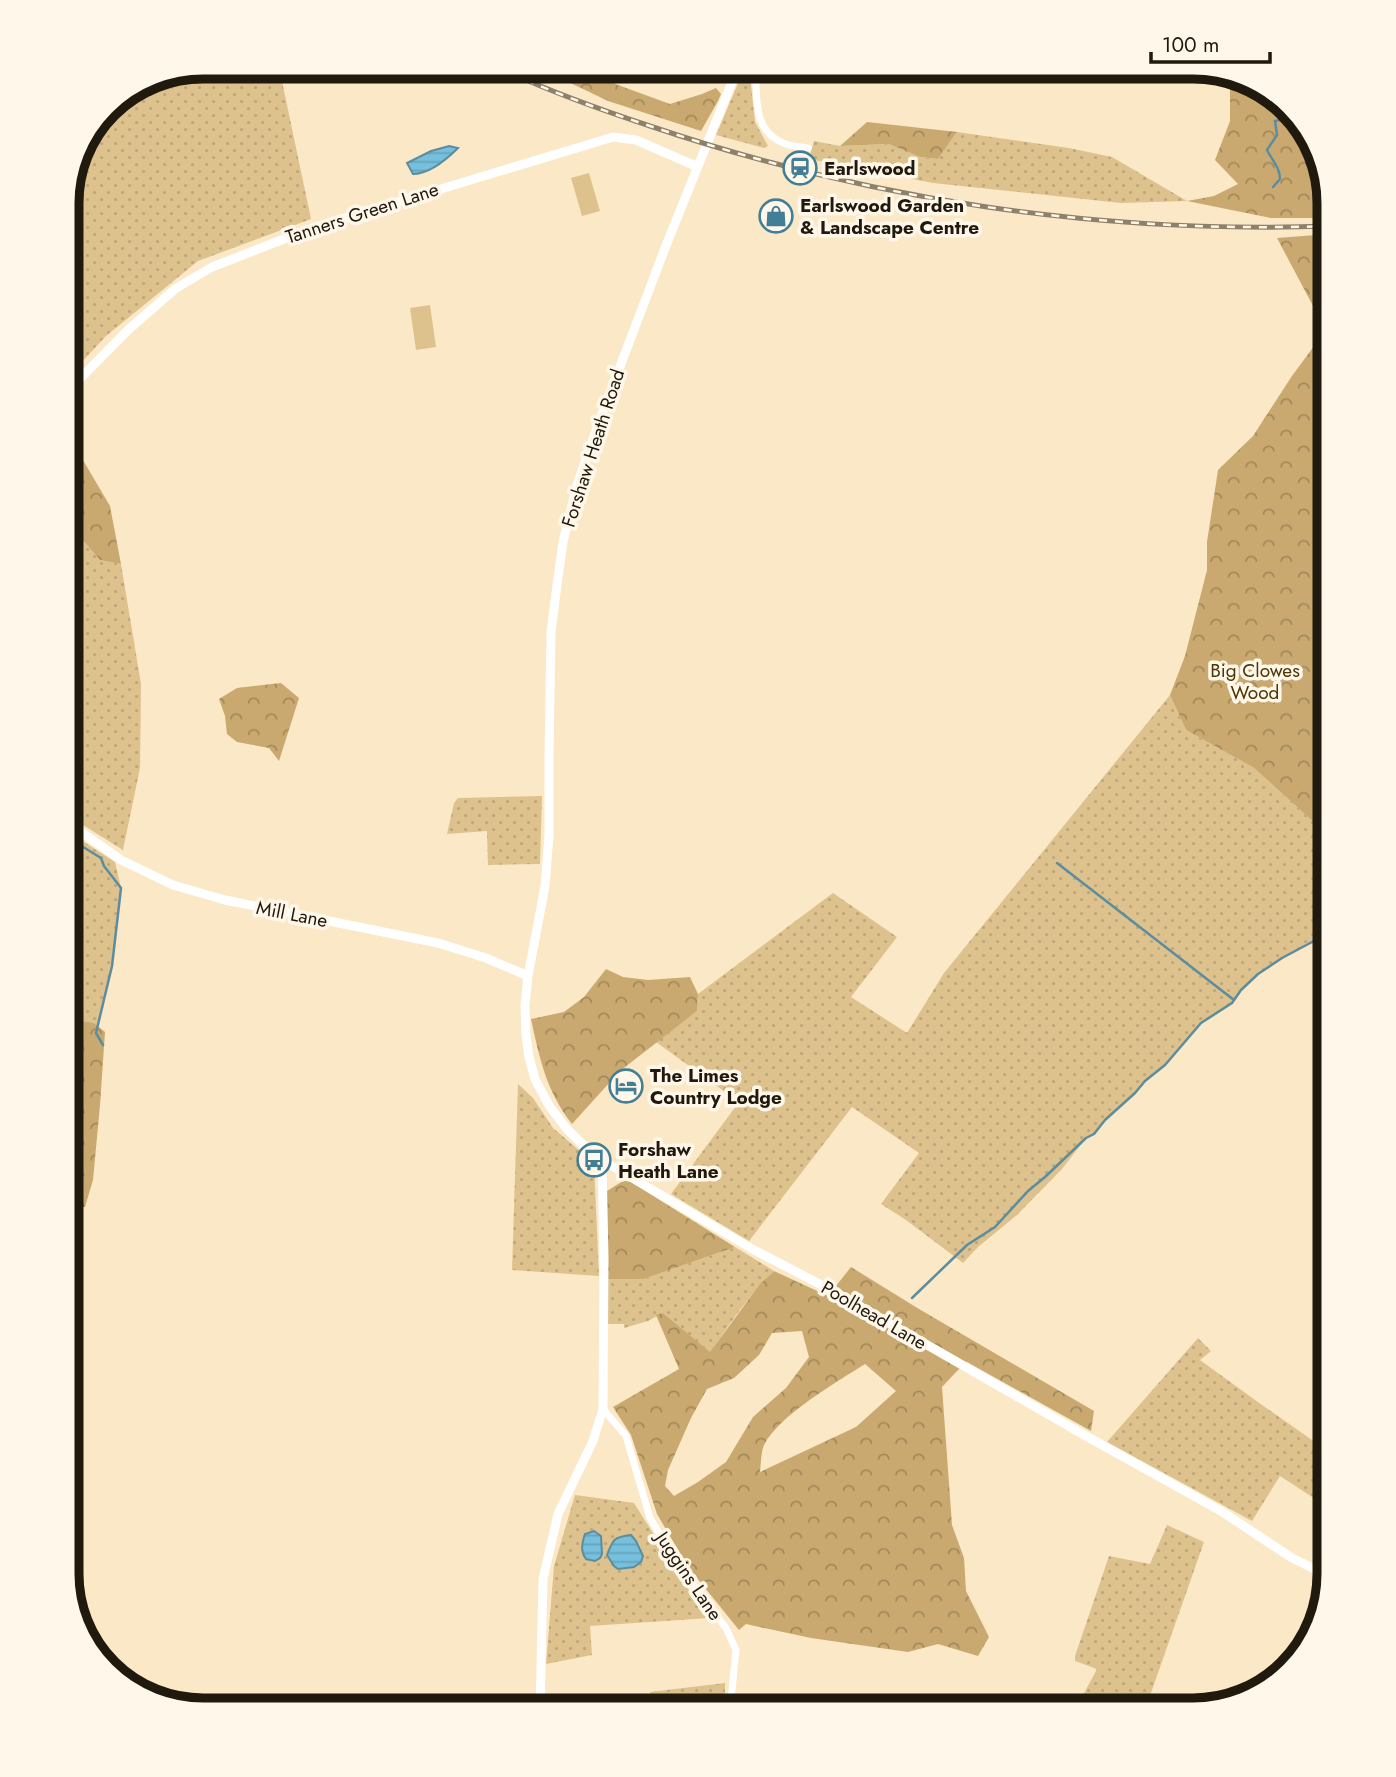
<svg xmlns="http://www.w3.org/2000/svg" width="1396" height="1777" viewBox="0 0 1396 1777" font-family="Jost,sans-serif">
  <defs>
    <pattern id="grass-dots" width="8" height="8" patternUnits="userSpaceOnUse" patternTransform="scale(1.75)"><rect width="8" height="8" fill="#dec28e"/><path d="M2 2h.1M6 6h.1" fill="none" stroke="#bea679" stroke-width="1.8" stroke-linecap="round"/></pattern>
    <pattern id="forest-crowns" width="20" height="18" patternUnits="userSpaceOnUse" patternTransform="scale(1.75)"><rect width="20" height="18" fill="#c9a96f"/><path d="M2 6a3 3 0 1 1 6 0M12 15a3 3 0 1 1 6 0" fill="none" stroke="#a3895a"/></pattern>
    <pattern id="water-rules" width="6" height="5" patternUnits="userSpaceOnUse" patternTransform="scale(1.75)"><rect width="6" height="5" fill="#76bfdd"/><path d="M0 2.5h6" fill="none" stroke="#66a4bc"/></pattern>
  </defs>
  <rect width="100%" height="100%" fill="#fbe8c7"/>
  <path fill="url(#grass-dots)" d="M203 67H279L311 219 198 261 106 336 67 378V193L81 142 113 101Z
    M745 67H749L755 122 768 146 764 148 716 135Z
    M957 132 1069 148 1112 157 1187 201 1121 203 933 183 809 159 814 141 840 146 890 144 920 157 938 159Z
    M67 530 80 537 100 560 121 564 141 684 140 768 123 850 67 815Z
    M1170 695 1186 730 1254 768 1329 836V934L1282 958 1253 977 1241 990 1232 1003 1201 1023 1165 1065 1145 1081 1135 1093 1105 1120 1094 1134 1086 1138 1062 1169 1017 1215 978 1247 963 1263 906 1220 881 1204 919 1153 852 1107 749 1241 671 1194 739 1102 656 1042 697 1011 698 994 833 893 897 937 851 997 907 1033 944 973Z
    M542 796 540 864 488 865 487 831 447 834 454 803 458 798Z
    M67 831 115 862 121 888 112 966 98 1027 94 1023 67 1018Z
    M518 1084 533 1098 553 1128 594 1163 599 1276 512 1270Z
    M735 1247 774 1271C749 1295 729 1324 710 1353L663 1313 648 1321 624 1328V1324H608L607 1279H644Z
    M1198 1338 1211 1351 1200 1360 1255 1400 1329 1452V1508L1280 1476 1252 1521 1107 1442Z
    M575 1495 634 1503 687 1587 709 1618 590 1626 592 1655 546 1664 554 1566Z
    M1167 1525 1204 1542 1145 1710H1075L1097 1669 1075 1661V1656L1109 1556 1150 1564Z
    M725 1683V1710H652L650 1692Z"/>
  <path fill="url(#forest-crowns)" fill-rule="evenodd" d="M537 67H579L618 85 670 104 702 94 716 88 721 94 718 101 701 131 608 101Z
    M1230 75 1261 85 1307 127 1329 203V218H1271L1187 201 1214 196 1238 184 1215 160 1230 121Z
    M867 122 957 132 938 159 920 157 889 144 840 146Z
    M1329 234V836L1254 768 1186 730 1170 695 1185 656 1207 570V542L1218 470 1253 436 1292 376 1314 346 1321 321 1277 238Z
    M67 433 110 506 121 564 100 560 80 537 67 530Z
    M281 683 299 698 279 761 269 748 237 742 227 734 225 716 219 699 237 688Z
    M606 969 623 977 648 980 690 977 698 994 697 1011 620 1071 572 1124C546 1090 540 1060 531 1019L564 1012 584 997Z
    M67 1018 94 1023 105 1032 100 1105 93 1180 85 1207H67Z
    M626 1179 735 1247 644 1279H607V1191Z
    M851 1267 919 1309 1094 1411 1091 1431 967 1362 957 1371 942 1387 952 1525 964 1558 966 1591 989 1637 978 1656 938 1644 908 1652 811 1638 746 1624 739 1630 688 1567 657 1514 631 1435 613 1407 679 1369 656 1315 663 1313 710 1352 760 1284 774 1271 828 1296ZM802 1331 809 1357 786 1388 753 1417 726 1462 698 1482 674 1496 665 1486 668 1470 691 1418 707 1389 734 1378 759 1355 772 1333ZM865 1364 896 1391 856 1427 760 1472C761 1464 761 1452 764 1445 779 1415 837 1382 865 1364Z"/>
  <path fill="#dec28e" d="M589 173 600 211 582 216 571 178Z
    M430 305 436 347 416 350 410 308Z"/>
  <path fill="url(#water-rules)" stroke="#5c8d9f" stroke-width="2" d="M449 146 458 148C446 160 430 174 413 174L407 163 431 151Z
    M594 1531 601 1536 602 1554 600 1558 595 1561 586 1559C580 1551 582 1543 585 1534Z
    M631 1535 636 1541 643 1556 641 1562 634 1567 618 1569 614 1566 607 1555C613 1539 614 1537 631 1535Z"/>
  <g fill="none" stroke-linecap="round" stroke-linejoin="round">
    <path stroke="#5c8d9f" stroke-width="2.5" d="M1273 187 1280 179C1280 168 1272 160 1267 150L1277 135 1275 121 1285 119 1287 111 1288 110
      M67 837 101 858 104 866 121 888 112 966 96 1033 103 1045
      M1057 863 1234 1000
      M912 1298 967 1245 995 1227 1028 1191 1045 1177 1086 1138 1094 1134 1105 1120 1135 1093 1145 1081 1165 1065 1201 1023 1232 1003 1241 990 1258 974 1282 958 1329 933"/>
    <path stroke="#fff" stroke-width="7" d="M755 67C758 94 751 128 781 142 788 146 800 147 808 148
      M603 1409 626 1436 650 1518 682 1571 726 1628 736 1650 730 1710"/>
    <path stroke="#fff" stroke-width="9" d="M738 67 667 243 600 419 577 485 563 542 557 585 551 632 549 756V835L545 886 528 976 525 1005 526 1036 529 1057 535 1079 550 1107 567 1129 580 1142 602 1160 754 1250 833 1291 1086 1436 1221 1511 1292 1558 1329 1576
      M67 392 128 330 175 289 212 267 315 227 613 137 636 140 698 167
      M67 823 77 829 121 860 173 885 225 900 438 943 486 958 528 976
      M540 1710 543 1579 558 1514 593 1441 603 1409 604 1259 602 1160"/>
    <defs>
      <path id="rail" d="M497 67C546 90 598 109 650 126 869 200 1099 234 1329 226"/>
    </defs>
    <use href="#rail" stroke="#8e816a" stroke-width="5"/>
    <use href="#rail" stroke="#fff7ea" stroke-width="2.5" stroke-dasharray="8" stroke-linecap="butt"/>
  </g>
  <defs>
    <symbol id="station-ring" viewBox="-11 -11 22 22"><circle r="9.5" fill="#fff7ea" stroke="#427e95" stroke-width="1.5"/><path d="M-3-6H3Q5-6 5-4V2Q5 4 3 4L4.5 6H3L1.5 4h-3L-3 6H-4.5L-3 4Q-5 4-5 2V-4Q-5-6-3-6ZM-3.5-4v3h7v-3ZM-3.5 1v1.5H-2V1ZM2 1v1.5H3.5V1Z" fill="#427e95"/></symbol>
    <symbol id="shop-ring" viewBox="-11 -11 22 22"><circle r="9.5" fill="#fff7ea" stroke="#427e95" stroke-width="1.5"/><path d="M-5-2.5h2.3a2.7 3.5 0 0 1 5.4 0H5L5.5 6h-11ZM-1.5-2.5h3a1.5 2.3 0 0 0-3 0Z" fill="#427e95"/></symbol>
    <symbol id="hotel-ring" viewBox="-11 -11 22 22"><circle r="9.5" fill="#fff7ea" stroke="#427e95" stroke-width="1.5"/><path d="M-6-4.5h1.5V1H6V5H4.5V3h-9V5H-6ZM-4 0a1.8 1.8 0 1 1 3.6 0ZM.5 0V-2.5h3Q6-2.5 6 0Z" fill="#427e95"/></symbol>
    <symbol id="bus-ring" viewBox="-11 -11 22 22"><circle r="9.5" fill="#fff7ea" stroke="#427e95" stroke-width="1.5"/><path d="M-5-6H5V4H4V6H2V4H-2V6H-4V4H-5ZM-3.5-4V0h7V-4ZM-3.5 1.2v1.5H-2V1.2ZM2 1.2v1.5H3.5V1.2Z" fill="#427e95"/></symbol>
  </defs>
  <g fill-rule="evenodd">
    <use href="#station-ring" x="781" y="149" width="38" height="38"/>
    <use href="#shop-ring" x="757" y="197" width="38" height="38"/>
    <use href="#hotel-ring" x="607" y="1067" width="38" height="38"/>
    <use href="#bus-ring" x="575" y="1141" width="38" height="38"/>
  </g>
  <g text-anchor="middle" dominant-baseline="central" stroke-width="7" stroke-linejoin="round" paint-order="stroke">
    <g font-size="19" font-weight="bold" fill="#20190d" stroke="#fff7ea" text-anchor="start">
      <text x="824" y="168">Earlswood</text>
      <text x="800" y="205">Earlswood Garden<tspan x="800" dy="22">&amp; Landscape Centre</tspan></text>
      <text x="650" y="1075">The Limes<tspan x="650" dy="22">Country Lodge</tspan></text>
      <text x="618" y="1149">Forshaw<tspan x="618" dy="22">Heath Lane</tspan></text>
    </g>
    <g font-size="19" fill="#20190d" stroke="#fff7ea">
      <text transform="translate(362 213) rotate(-18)">Tanners Green Lane</text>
      <text transform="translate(593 448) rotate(-72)">Forshaw Heath Road</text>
      <text transform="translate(292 914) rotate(11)">Mill Lane</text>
      <text transform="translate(874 1315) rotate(30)">Poolhead Lane</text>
      <text transform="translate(689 1576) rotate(56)">Juggins Lane</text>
    </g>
    <g font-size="19" fill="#4c3706" stroke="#fff7ea">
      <text x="1255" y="670">Big Clowes<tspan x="1255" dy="22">Wood</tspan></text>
    </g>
  </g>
  <path d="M0 0H1396V1777H0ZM203 79H1193A124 124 0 0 1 1317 203V1574A124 124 0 0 1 1193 1698H203A124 124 0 0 1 79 1574V203A124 124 0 0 1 203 79Z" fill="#fff7ea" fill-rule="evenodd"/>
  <path fill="none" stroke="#20190d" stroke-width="9" d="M203 79H1193A124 124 0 0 1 1317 203V1574A124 124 0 0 1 1193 1698H203A124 124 0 0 1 79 1574V203A124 124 0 0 1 203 79Z"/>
  <path d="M1151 52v10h119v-10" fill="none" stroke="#20190d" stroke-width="3.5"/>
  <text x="1162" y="52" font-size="21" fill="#20190d" stroke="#fff7ea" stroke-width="5" paint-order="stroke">100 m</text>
</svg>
